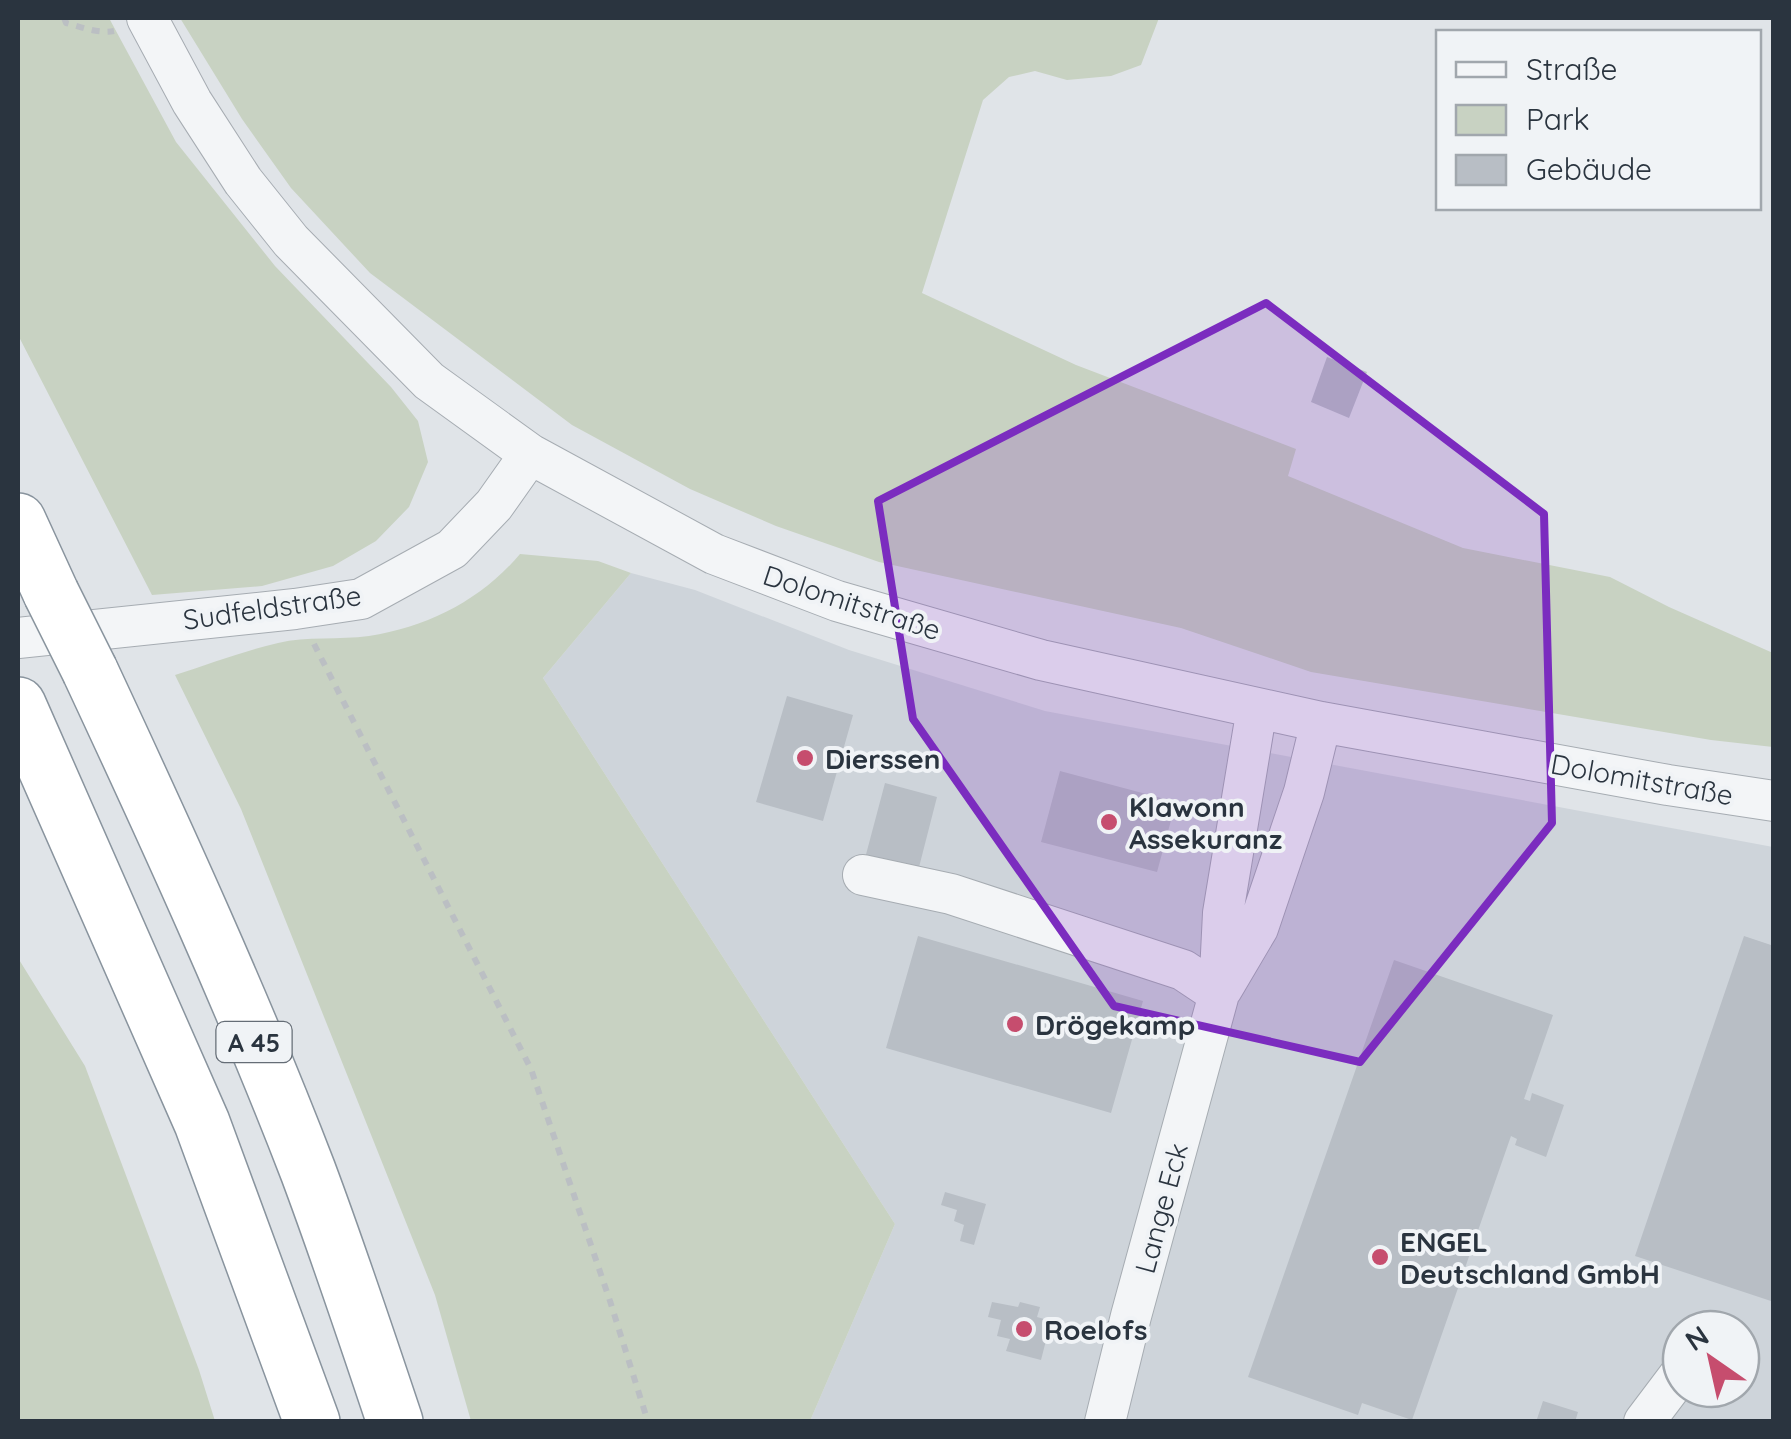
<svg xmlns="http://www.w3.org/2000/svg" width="1791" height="1439" viewBox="0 0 1791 1439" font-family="Quicksand,sans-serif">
  <rect width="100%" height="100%" fill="#e0e4e8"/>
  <path fill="#ced4da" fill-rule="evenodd" d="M631 573 695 590 849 650 1045 711 1773 847V1421H810L895 1224 543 678ZM1681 1329H1741V1389H1681Z"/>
  <path fill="#c8d2c2" d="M18 18H109L176 142 275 266 391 387 418 421 428 462 409 507 376 541 333 566 262 586 152 595 18 335Z
    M180 18H1159L1141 65 1111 76 1067 80 1035 71 1009 77 983 100 922 293 1076 365 1296 449 1288 476 1463 548 1610 577 1669 607 1773 653V747L1711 740 1311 672 1181 628 879 562 776 526 690 489 572 425 370 273 291 188 242 119Z
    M520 554 598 561 631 573 543 678 895 1224 810 1421H471L435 1295 241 809 175 675C209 664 243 651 278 643 307 636 339 640 369 636 429 627 482 599 520 554Z
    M18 958 85 1066 199 1370 215 1421H18Z"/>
  <path fill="#b8bec5" d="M1327 357 1367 372 1349 418 1311 402Z
    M787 696 853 715 823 821 756 802Z
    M1060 771 1176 802 1157 872 1041 842Z
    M885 783 937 797 917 875 864 862Z
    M918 936 1143 1001 1111 1113 886 1048Z
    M1744 936 1774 946V1302L1635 1256Z
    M1394 960 1553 1015 1524 1099 1530 1101 1532 1093 1564 1105 1546 1157 1515 1145 1517 1139 1511 1136 1412 1420 1362 1403 1358 1415 1248 1377Z
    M945 1192 986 1204 974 1245 960 1241 964 1225 954 1221 957 1210 941 1205Z
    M992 1302 1018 1307 1020 1302 1040 1307 1037 1317 1051 1321 1041 1360 1006 1351 1010 1339 997 1336 1001 1320 988 1317Z
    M1543 1401 1578 1412 1575 1422H1536Z"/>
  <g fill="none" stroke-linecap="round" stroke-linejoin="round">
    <defs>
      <path id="minor" d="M147 18 192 102 243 181 291 241 429 381 530 454 714 554 837 601 1041 660 1321 722 1668 785 1774 801
        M18 638 295 609 361 599 452 549 494 505 530 454
        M863 875 951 894 1183 970 1219 994
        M1222 989 1258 928 1304 792 1321 722
        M1105 1422 1131 1316 1219 994 1223 913 1257 708
        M1644 1422 1681 1373"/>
      <path id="highway" d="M18 521 51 593
        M90 671C167 836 243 1002 308 1171 339 1254 367 1338 395 1422
        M18 705 202 1123 312 1422"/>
    </defs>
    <use href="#minor" stroke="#a6acb2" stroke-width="42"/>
    <use href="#highway" stroke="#89949e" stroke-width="58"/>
    <path stroke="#bbbfc3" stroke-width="6" stroke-dasharray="8 8" stroke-linecap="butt" d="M64 18 66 23C82 27 98 34 114 31
      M314 644 531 1069 610 1301 648 1422"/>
    <use href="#minor" stroke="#f3f5f7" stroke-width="40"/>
    <use href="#highway" stroke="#fff" stroke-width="55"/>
    <defs>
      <path id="highway-bridge" d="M51 593 90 671"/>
    </defs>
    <use href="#highway-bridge" stroke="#89949e" stroke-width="58" stroke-linecap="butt"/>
    <use href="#highway-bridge" stroke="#fff" stroke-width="55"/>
  </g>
  <path fill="#7b2cbf" fill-opacity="0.2" stroke="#7b2cbf" stroke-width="8" stroke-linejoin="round" d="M1266 303 1544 514 1552 823 1360 1062 1114 1006 913 719 878 501Z"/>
  <g fill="#c64d6e" stroke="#f0f3f6" stroke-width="4">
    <circle cx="805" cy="758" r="10"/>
    <circle cx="1109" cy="822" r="10"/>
    <circle cx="1015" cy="1024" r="10"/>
    <circle cx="1380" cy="1257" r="10"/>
    <circle cx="1024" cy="1329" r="10"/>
  </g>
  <g text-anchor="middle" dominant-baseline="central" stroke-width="8" stroke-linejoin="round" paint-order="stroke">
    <rect fill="#f0f3f6" stroke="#656d76" stroke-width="2.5" x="216.5" y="1022" width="75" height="40" rx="8"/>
    <g font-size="25" font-weight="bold" fill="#2a343f">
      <text x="254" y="1042">A 45</text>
    </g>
    <g font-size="28" fill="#2a343f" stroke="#f0f3f6">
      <text transform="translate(852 602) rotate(18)">Dolomitstraße</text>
      <text transform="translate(272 607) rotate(-8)">Sudfeldstraße</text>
      <text transform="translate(1642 779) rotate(10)">Dolomitstraße</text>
      <text transform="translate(1161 1208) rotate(-75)">Lange Eck</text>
    </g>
    <g font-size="28" font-weight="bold" fill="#2a343f" stroke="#f0f3f6" text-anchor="start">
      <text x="825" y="758">Dierssen</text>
      <text x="1129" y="806">Klawonn<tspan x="1129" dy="32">Assekuranz</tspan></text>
      <text x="1035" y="1024">Drögekamp</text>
      <text x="1400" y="1241">ENGEL<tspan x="1400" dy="32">Deutschland GmbH</tspan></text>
      <text x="1044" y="1329">Roelofs</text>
    </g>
  </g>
  <rect width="1791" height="1439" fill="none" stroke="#2a343f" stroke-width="40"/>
  <rect x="1436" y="30" width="325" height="180" fill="#f0f3f6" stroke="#a1a7ad" stroke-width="2.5"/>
  <rect x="1456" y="62" width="50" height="15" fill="#f3f5f7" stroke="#a1a7ad" stroke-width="2.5"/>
  <text x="1526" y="80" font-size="30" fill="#2a343f">Straße</text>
  <rect x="1456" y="105" width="50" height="30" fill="#c8d2c2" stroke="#a1a7ad" stroke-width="2.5"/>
  <text x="1526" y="130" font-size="30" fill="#2a343f">Park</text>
  <rect x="1456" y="155" width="50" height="30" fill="#b8bec5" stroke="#a1a7ad" stroke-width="2.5"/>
  <text x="1526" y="180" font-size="30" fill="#2a343f">Gebäude</text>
  <g transform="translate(1711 1359) rotate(326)"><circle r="48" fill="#f0f3f6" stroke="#a1a7ad" stroke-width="2.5"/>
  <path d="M0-8L18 38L0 25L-18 38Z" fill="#c64d6e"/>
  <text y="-15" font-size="28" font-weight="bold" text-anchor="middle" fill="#2a343f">N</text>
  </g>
</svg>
